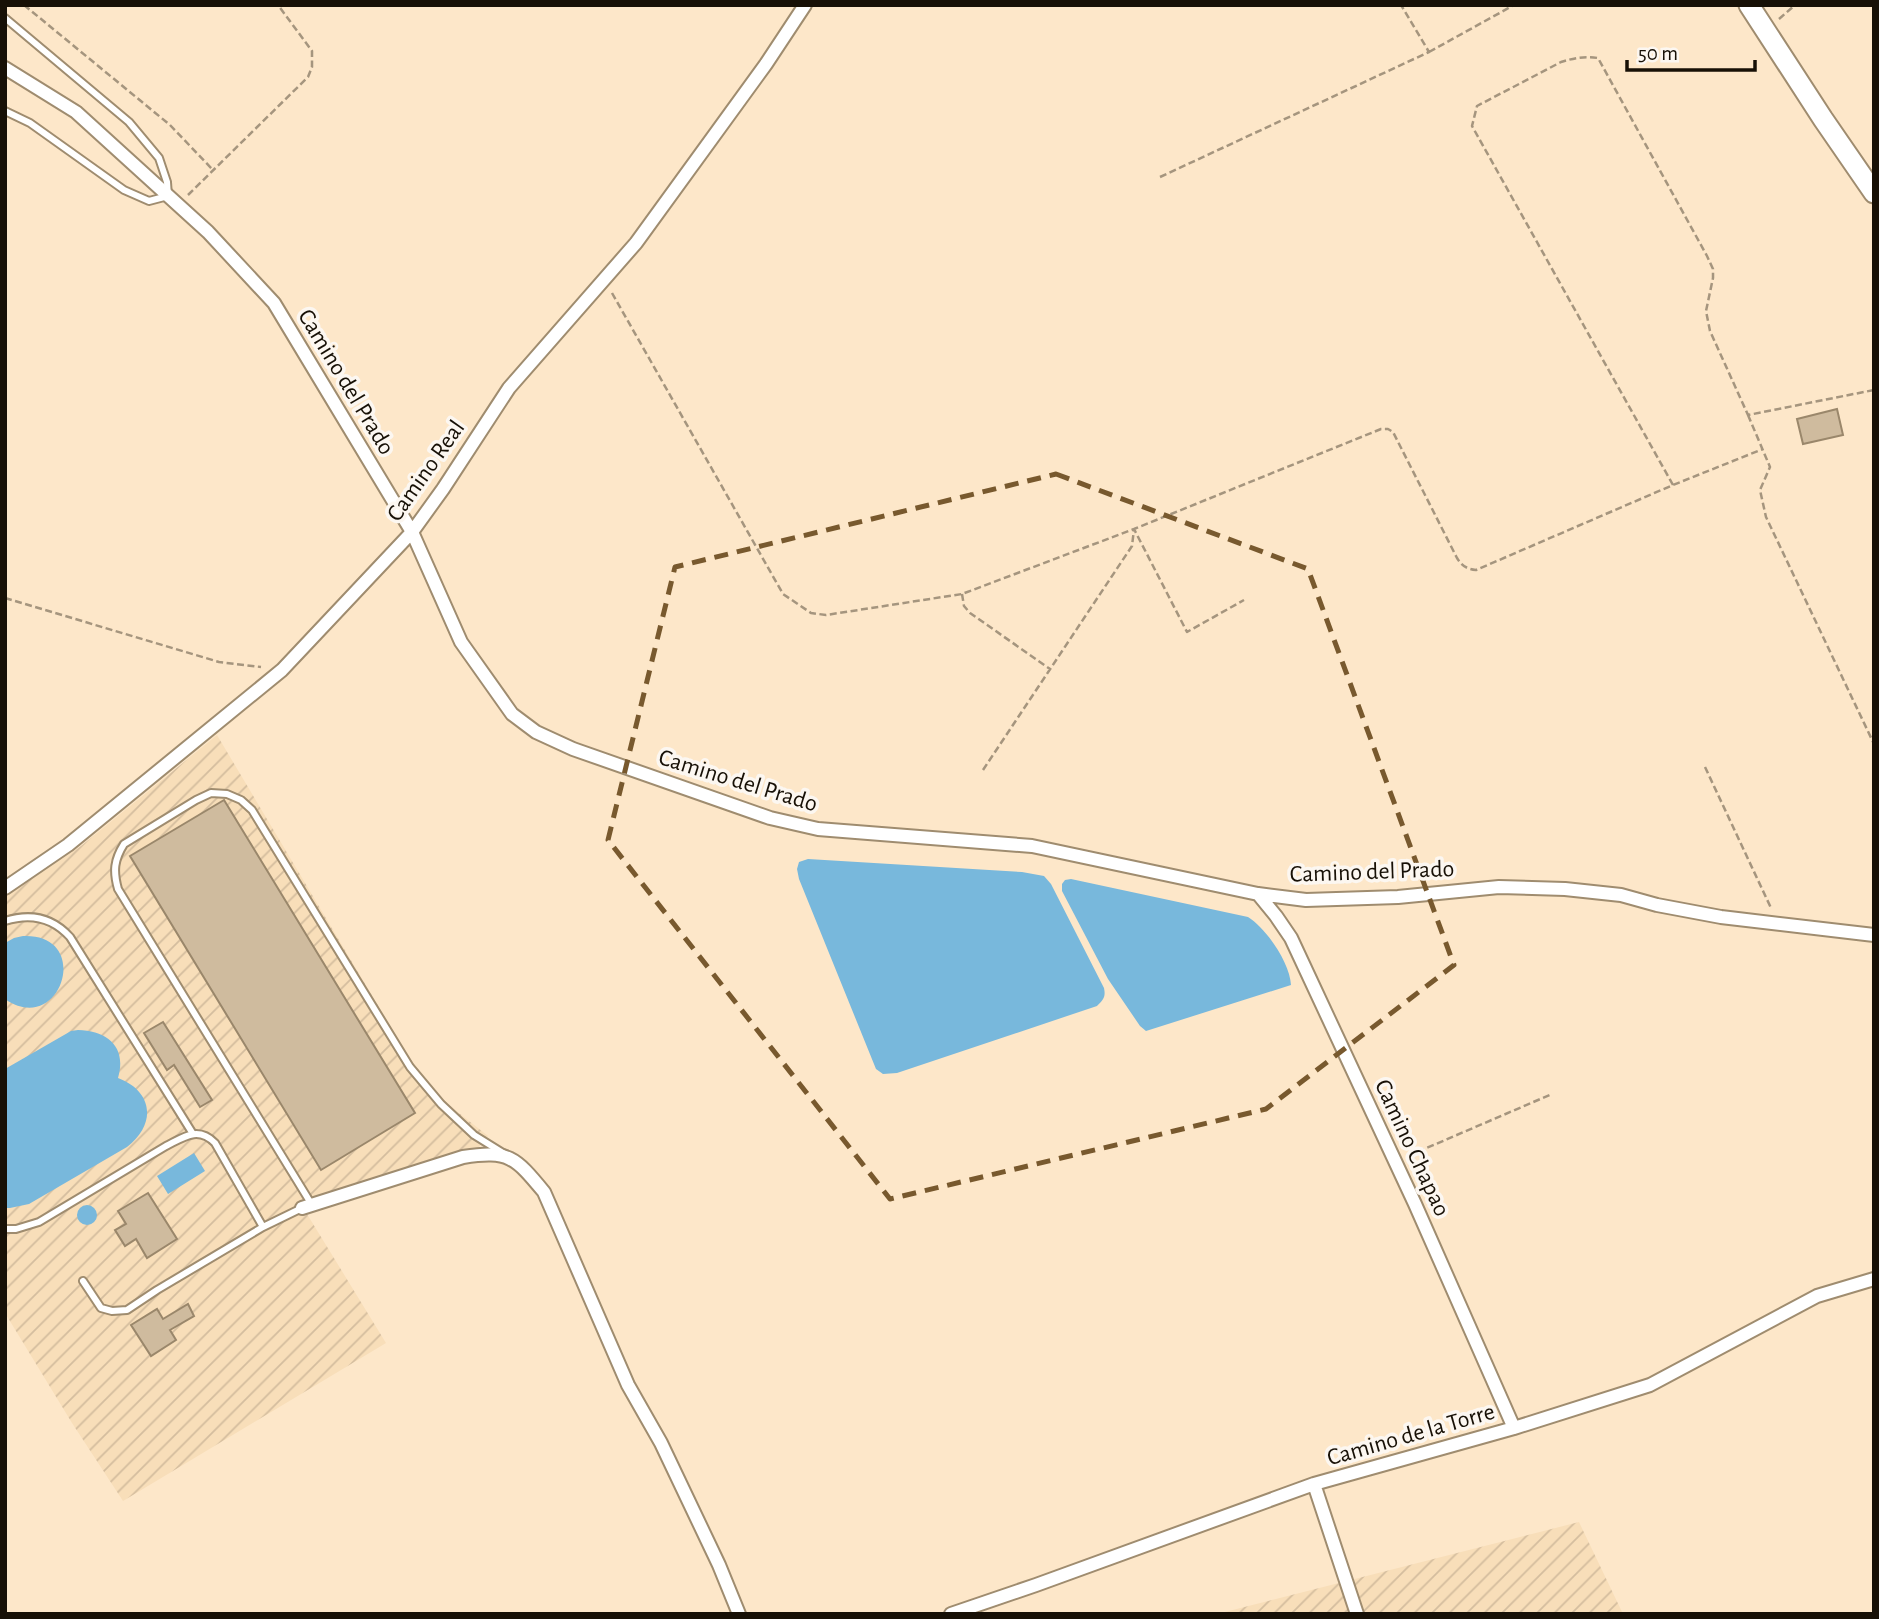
<svg xmlns="http://www.w3.org/2000/svg" width="1879" height="1619" viewBox="0 0 1879 1619" font-family="'Alegreya Sans',sans-serif">
  <defs>
    <pattern id="industrial-furrows" width="10" height="10" patternUnits="userSpaceOnUse" patternTransform="scale(1.75)"><rect width="10" height="10" fill="#f8deb9"/><path d="M-1 1l2-2M0 10L10 0M9 11l2-2" fill="none" stroke="#d4bd9e"/></pattern>
  </defs>
  <rect width="100%" height="100%" fill="#fde7c9"/>
  <path fill="url(#industrial-furrows)" d="M217 735 408 1056 440 1098 488 1136 476 1150 299 1201 386 1343 123 1501 72 1423 5 1313V897L81 846Z
    M1579 1522 1623 1614H1217Z"/>
  <path fill="#78b8dc" d="M808 859 1022 872 1044 876 1051 884 1104 988C1106 997 1103 1000 1097 1006L897 1073 883 1074 876 1069 799 879 797 869 799 862Z
    M1071 879 1248 917C1266 928 1290 963 1291 985L1146 1031 1140 1026 1108 979 1062 891V884L1065 880Z
    M23 936C94 933 61 1038 5 999V943L14 938Z
    M78 1030C108 1031 127 1047 118 1078 153 1091 157 1124 127 1147L29 1204 10 1208H5V1069L71 1031Z
    M194 1153 205 1171 168 1194 157 1176Z
    M77 1215a10 10 0 1 1 20 0a10 10 0 1 1-20 0Z"/>
  <path fill="#cfbb9e" stroke="#9a876b" stroke-width="2" d="M1837 409 1843 435 1803 444 1797 419Z
    M224 800 415 1113 321 1170 130 856Z
    M163 1022 212 1100 200 1107 174 1065 167 1070 144 1033Z
    M148 1193 177 1239 147 1258 136 1239 125 1246 115 1230 126 1224 118 1211Z
    M188 1304 194 1316 170 1330 176 1340 151 1356 131 1325 157 1309 163 1319Z"/>
  <g fill="none" stroke-linecap="round" stroke-linejoin="round">
    <defs>
      <path id="lane" d="M5 18 129 122 159 158 167 182 168 196 149 201 124 190 30 123 5 111
        M5 921C30 913 52 917 70 937L193 1134
        M312 1205 118 889C113 871 114 860 124 844L196 800 211 793 227 794 241 800 252 810 410 1067 441 1104 474 1135 503 1153
        M5 1229H16L39 1222 166 1146C184 1137 198 1126 215 1143L263 1227
        M83 1281 101 1308 112 1311 127 1310 157 1290 263 1227 302 1208"/>
      <path id="street" d="M5 68 76 112 208 232 274 303 412 532 461 642 512 714 536 732 573 749 770 818 818 829 1032 846 1258 894 1306 900 1398 897 1499 887 1565 889 1621 895 1657 905 1721 917 1874 935
        M5 888 68 845 282 670 412 532 443 489 509 388 636 243 766 64 805 5
        M1258 894 1276 916 1291 938 1415 1204 1514 1428
        M302 1208 463 1157C509 1150 515 1157 544 1192L628 1385 661 1443 719 1565 739 1614
        M1314 1484 1357 1614
        M951 1614 1036 1585 1314 1484 1514 1428 1650 1385 1817 1296 1874 1279"/>
      <path id="secondary" d="M1749 5 1823 119 1874 193"/>
    </defs>
    <use href="#lane" stroke="#9f8c6f" stroke-width="10"/>
    <use href="#street" stroke="#9f8c6f" stroke-width="16"/>
    <use href="#secondary" stroke="#9f8c6f" stroke-width="23"/>
    <path stroke="#a5957e" stroke-width="2.5" stroke-dasharray="7 3.5" stroke-linecap="butt" d="M24 5 170 125 213 170
      M1779 19 1795 5
      M1429 52 1514 5
      M1160 177 1429 52 1401 5
      M188 195 308 77 312 67V51L278 5
      M612 293 783 594 811 613 826 615 962 594 1134 529 1381 429H1388L1393 432 1457 558C1462 566 1467 569 1476 570L1673 485 1763 449
      M1748 415 1770 467 1760 490 1766 517 1874 744
      M1673 485 1472 126 1477 106 1561 62C1574 58 1584 56 1598 58L1707 256 1713 269V278L1706 311 1710 331 1748 415 1874 390
      M962 594 964 606 970 613 1050 669
      M5 598 219 662 261 667
      M1705 767 1771 908
      M983 770 1132 546 1134 529 1187 632 1244 600
      M1408 1156 1552 1094"/>
    <use href="#lane" stroke="#fff" stroke-width="6"/>
    <use href="#street" stroke="#fff" stroke-width="12"/>
    <use href="#secondary" stroke="#fff" stroke-width="19"/>
  </g>
  <path fill="none" stroke="#78592e" stroke-width="5" stroke-dasharray="14 9" stroke-linejoin="round" d="M1056 474 1308 569 1454 965 1266 1109 890 1199 608 840 675 567Z"/>
  <g text-anchor="middle" dominant-baseline="central" stroke-width="7" stroke-linejoin="round" paint-order="stroke">
    <g font-size="24" fill="#171006" stroke="#fcf7f1">
      <text transform="translate(346 382) rotate(59)">Camino del Prado</text>
      <text transform="translate(426 471) rotate(-55)">Camino Real</text>
      <text transform="translate(738 781) rotate(17)">Camino del Prado</text>
      <text transform="translate(1372 872) rotate(-2)">Camino del Prado</text>
      <text transform="translate(1412 1148) rotate(65)">Camino Chapao</text>
      <text transform="translate(1411 1435) rotate(-16)">Camino de la Torre</text>
    </g>
  </g>
  <rect width="1879" height="1619" fill="none" stroke="#171006" stroke-width="14"/>
  <path d="M1627 60v10h128v-10" fill="none" stroke="#171006" stroke-width="3.5"/>
  <text x="1638" y="60" font-size="21" fill="#171006" stroke="#fcf7f1" stroke-width="5" paint-order="stroke">50 m</text>
</svg>
